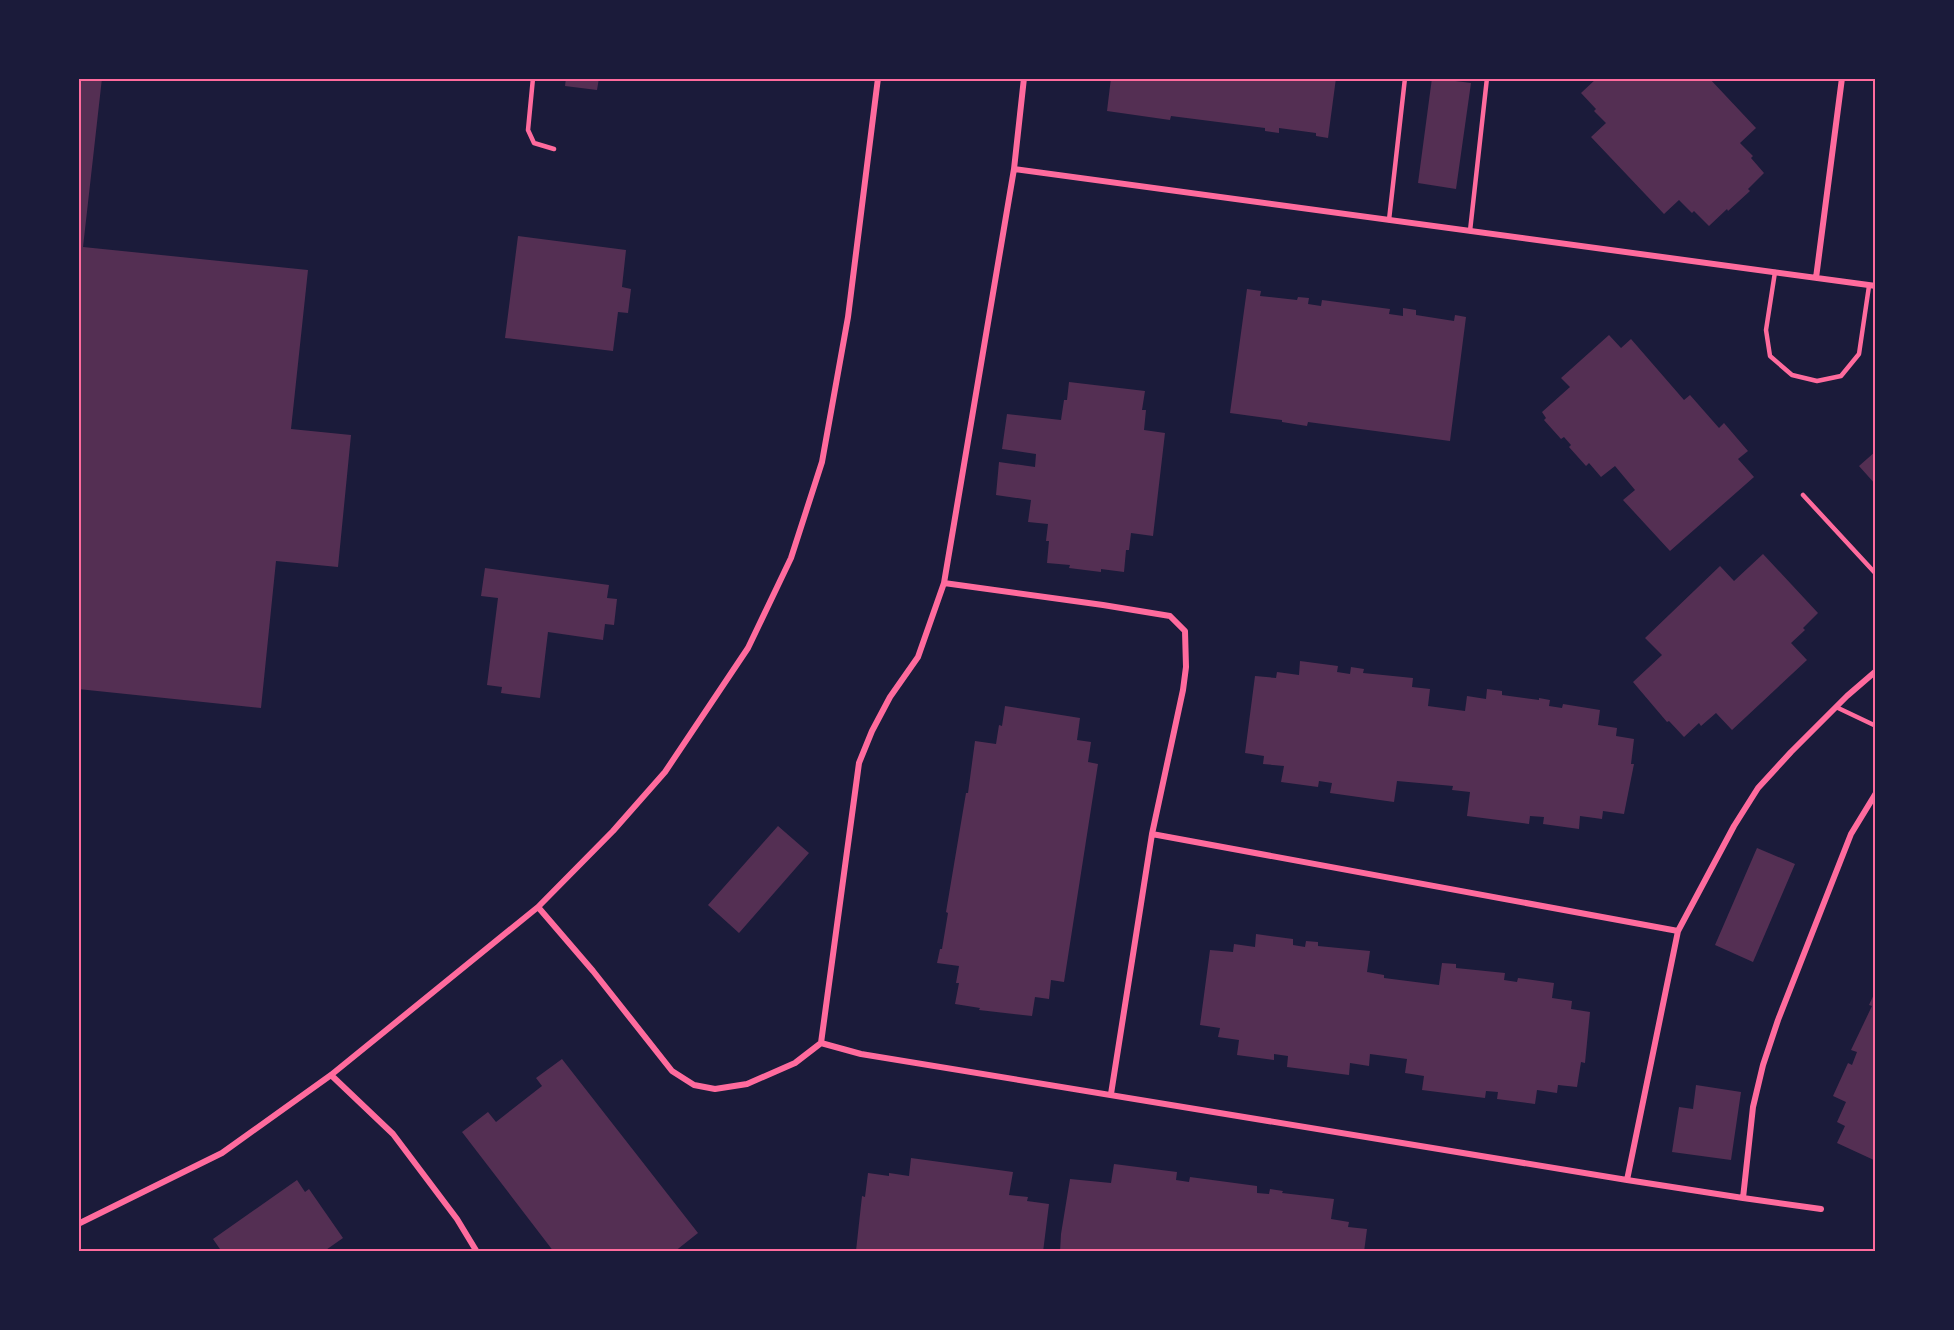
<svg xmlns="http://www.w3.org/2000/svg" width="1954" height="1330" viewBox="0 0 1954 1330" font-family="Inter,sans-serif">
  <rect width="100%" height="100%" fill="#1b1b3a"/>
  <path fill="#542f53" d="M78 78H102L83 247 308 270 291 429 351 435 338 567 276 561 261 708 78 689Z
    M566 78H599L597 90 565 86Z
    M1111 78H1336L1328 138 1316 136V133L1279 128V133L1265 131V128L1171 116 1170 120 1107 111Z
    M1432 78 1471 83 1456 189 1418 183Z
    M1597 78H1709L1756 128 1740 143 1753 156 1751 158 1764 173 1748 189 1750 191 1728 211 1727 209 1709 226 1694 211 1692 213 1679 200 1664 214 1591 137 1606 123 1594 111 1596 109 1581 93Z
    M518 236 626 250 622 287 631 289 628 313 618 312 613 351 505 338Z
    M1247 289 1261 291 1260 296 1297 300 1298 297 1309 298 1308 304 1321 306 1322 300 1390 309 1389 314 1403 316V308L1416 310V315L1454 321 1455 315 1466 317 1450 441 1308 422 1307 426 1282 422V420L1230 413Z
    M1609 335 1621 348 1631 339 1684 400 1690 395 1719 428 1724 423 1748 451 1738 459 1754 477 1670 551 1623 500 1635 490 1615 466 1601 477 1589 463 1586 466 1569 447 1571 445 1564 437 1561 439 1544 420 1546 418 1542 412 1570 387 1561 378Z
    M1069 382 1145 391 1142 410H1146L1144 430 1165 433 1153 536 1131 533 1129 550H1126L1124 572 1101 569V572L1069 568 1070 565 1047 563 1049 541H1046L1048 524 1028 522 1031 500 996 495 999 462 1035 467 1036 454 1002 449 1007 414 1061 420 1064 400H1067Z
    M1876 451V485L1859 466Z
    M1763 554 1818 613 1803 628 1805 630 1791 643 1807 660 1732 730 1716 713 1701 726 1699 723 1684 737 1669 721 1667 722 1633 682 1662 655 1645 638 1720 566 1734 581Z
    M485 568 609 585 607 598 617 599 614 625 605 624 603 640 548 632 540 698 501 693 502 687 487 685 498 598 481 596Z
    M1300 661 1338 666 1337 672 1350 674 1351 667 1364 669 1363 673 1413 678 1412 687 1430 689 1428 706 1465 711 1467 696 1486 699 1487 689 1502 691V695L1539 700V698L1550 700 1549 706 1562 708 1563 704 1600 710 1598 725 1617 728 1616 736 1634 739 1631 764H1634L1624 814 1603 811 1602 819 1580 816 1579 829 1543 824 1544 817 1530 816 1529 824 1467 816 1470 792 1452 790 1453 786 1397 781 1394 802 1330 793 1332 783 1319 781 1318 787 1281 782 1284 766 1263 764 1264 756 1245 753 1255 676 1276 678 1277 672 1299 675Z
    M1005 706 1080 718 1077 740 1091 742 1088 762 1098 764 1064 982 1051 980 1049 999 1035 997 1032 1016 979 1010 980 1008 955 1004 959 983H956L959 966 937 963 940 949H942L948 913 946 912 966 793H968L975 741 996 744 999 725 1002 726Z
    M778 826 809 853 739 933 708 905Z
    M1757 848 1795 864 1753 962 1715 945Z
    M1256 934 1293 939V945L1305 947 1306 941 1318 942V946L1370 951 1367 972 1384 975V978L1439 985 1442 963 1456 964V968L1505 973 1504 980 1517 982 1518 978 1554 983 1552 998 1572 1001 1571 1009 1590 1012 1585 1063 1581 1062 1577 1087 1558 1085 1557 1093 1537 1090 1535 1104 1497 1099 1498 1092 1486 1091 1485 1098 1422 1090 1424 1076 1405 1073 1407 1059 1370 1054 1369 1066 1350 1063 1349 1075 1287 1067 1288 1056 1274 1054V1060L1237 1055 1239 1040 1218 1037 1220 1028 1200 1025 1210 950 1233 952 1234 944 1255 947Z
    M1876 990V1161L1837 1143 1845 1126 1837 1122 1846 1102 1833 1096 1848 1063 1852 1065 1857 1052 1851 1050 1872 1006 1869 1005Z
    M562 1059 698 1233 674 1252H554L462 1132 488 1112 496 1122 542 1086 536 1078Z
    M1696 1085 1741 1092 1731 1160 1672 1152 1679 1107 1693 1109Z
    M911 1158 1013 1172 1009 1195 1028 1197 1027 1201 1049 1204 1043 1252 856 1251 862 1196 865 1197 868 1173 889 1176V1173L909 1176Z
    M1114 1164 1177 1172 1176 1180 1189 1182 1190 1177 1257 1186V1193L1269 1194 1270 1189 1283 1191 1282 1193 1334 1199 1331 1219 1349 1222 1348 1227 1367 1229 1364 1252H1060L1061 1234 1070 1179 1111 1183Z
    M297 1180 305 1192 309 1189 343 1238 323 1252H222L213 1239Z"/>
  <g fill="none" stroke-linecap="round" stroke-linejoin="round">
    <path stroke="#ff6b9d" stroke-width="4.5" d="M533 78 528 130 534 143 554 149
      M1389 220 1405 78
      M1470 231 1487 78
      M1775 272 1766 330 1770 356 1792 375 1817 381 1841 376 1859 354 1869 286
      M1803 495 1876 574
      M1836 707 1876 726"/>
    <path stroke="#ff6b9d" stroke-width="6" d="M1014 169 1876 286
      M1816 278 1842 78
      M944 583 1103 605 1170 616 1185 631 1186 667 1183 690 1152 834 1111 1094
      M1152 834 1678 931
      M538 907 593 971 672 1071 694 1085 715 1089 747 1084 795 1063 821 1043 861 1054 1627 1180 1743 1198 1821 1209
      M821 1043 859 763 872 731 890 697 918 657 944 583 1014 169 1024 78
      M331 1075 393 1134 457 1219 477 1252
      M1627 1180 1678 931 1734 826 1758 788 1791 752 1847 696 1876 671
      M1743 1198 1753 1107 1763 1065 1778 1020 1851 834 1876 793
      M78 1224 222 1153 331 1075 538 907 613 831 665 772 748 648 791 558 822 462 848 317 878 78"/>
  </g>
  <rect width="1954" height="1330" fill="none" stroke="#1b1b3a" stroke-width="159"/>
  <rect x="80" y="80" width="1794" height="1170" fill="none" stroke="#ff6b9d" stroke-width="2"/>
</svg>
